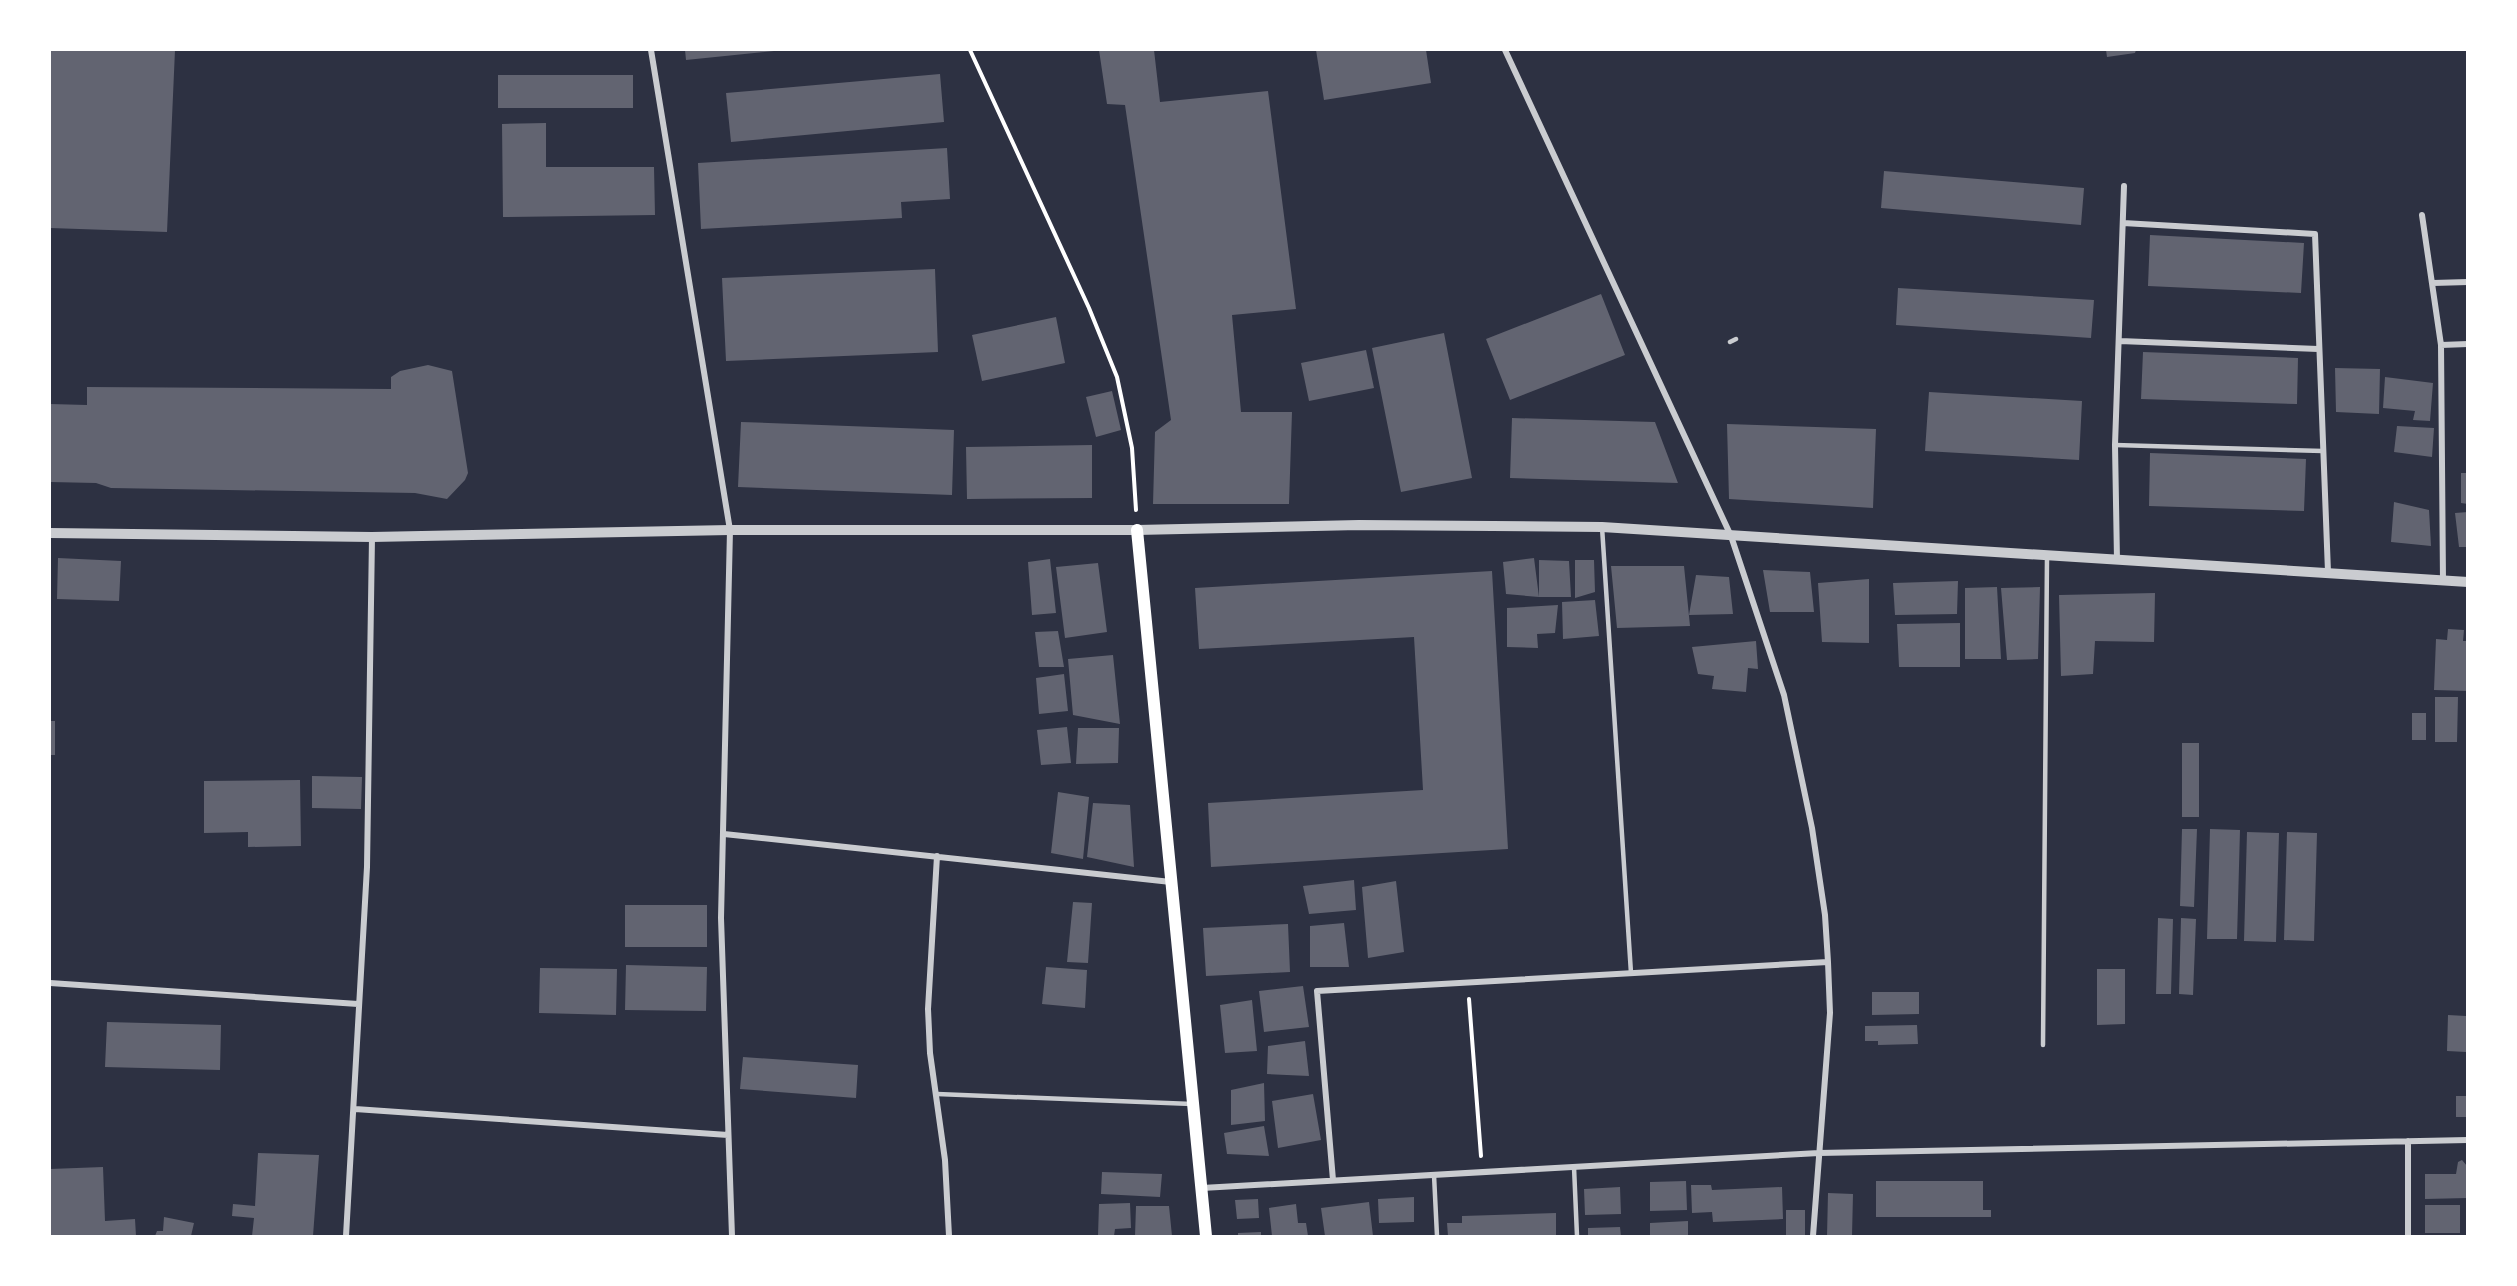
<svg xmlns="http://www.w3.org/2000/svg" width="2517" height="1286" viewBox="0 0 2517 1286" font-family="Rubik,sans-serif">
  <rect width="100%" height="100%" fill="#2d3142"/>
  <path fill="#626471" d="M50 50H175L167 232 50 228Z
    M685 50H774V51L686 60Z
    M1099 50H1154L1160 102 1268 91 1296 309 1232 315 1241 412H1292L1289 504H1153L1155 432 1171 420 1125 105 1107 104Z
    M1316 50H1426L1431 83 1324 100Z
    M2106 50H2136L2135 53 2107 57Z
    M940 74 944 122 731 142 726 93Z
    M498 75H633V108H498Z
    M546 123V167H654L655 215 503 217 502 124Z
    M947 148 950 199 901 202 902 218 701 229 698 163Z
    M1884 171 2084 188 2081 225 1881 208Z
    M2150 235 2304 243 2301 293 2148 286Z
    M935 269 938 352 726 361 722 278Z
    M1898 288 2094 300 2091 338 1896 325Z
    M1601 294 1625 355 1510 400 1486 339Z
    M1056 317 1065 363 982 381 972 335Z
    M1444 333 1472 478 1401 492 1372 348Z
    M1366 350 1374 388 1309 401 1301 363Z
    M2143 352 2298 358 2297 404 2141 399Z
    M428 365 452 371 468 473 465 480 447 499 415 493 111 488 96 483 50 482V404L87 405V387L391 389V377L400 371Z
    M2335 368 2380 369 2379 414 2336 412Z
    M2385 377 2433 383 2430 421 2413 420 2415 411 2383 408Z
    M1112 391 1121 430 1096 437 1086 397Z
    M1929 392 2082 401 2079 460 1925 451Z
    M1512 418 1655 422 1678 483 1510 478Z
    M741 422 954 430 952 495 738 487Z
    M1727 424 1876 429 1873 508 1729 499Z
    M2397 426 2434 428 2432 457 2394 452Z
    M1092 445V498L967 499 966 447Z
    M2150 453 2306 459 2304 511 2149 506Z
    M2461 473H2468V504L2461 503Z
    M2394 502 2429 510 2431 546 2391 542Z
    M2468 512V547H2459L2455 513Z
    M58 558 121 561 119 601 57 599Z
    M1534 558 1539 597V560L1569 561 1571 597H1539L1506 594 1503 562Z
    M1050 559 1056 613 1032 615 1028 562Z
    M1575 560H1594L1595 592 1575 598Z
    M1098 563 1107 632 1065 638 1056 567Z
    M1611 566H1684L1690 626 1617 628Z
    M1763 570 1810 572 1814 612H1770Z
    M1492 571 1508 849 1211 867 1208 803 1423 790 1414 637 1199 649 1195 588Z
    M1696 575 1729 577 1733 614 1689 615Z
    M1869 579V643L1822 642 1818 583Z
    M1958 581 1957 614 1895 615 1893 583Z
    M1997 587 2001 659H1965V588Z
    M2040 587 2038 659 2007 660 2001 588Z
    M2155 593 2154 642 2095 641 2093 674 2061 676 2059 595Z
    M1595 600 1599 636 1563 639 1562 602Z
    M1558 605 1555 633 1537 634 1538 648 1507 647V608Z
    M1960 623V667H1899L1897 624Z
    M2448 629 2464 630 2463 641H2468V691L2434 690 2436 639 2447 640Z
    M1058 631 1064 667H1039L1035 632Z
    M1756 641 1758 669 1748 668 1746 692 1712 689 1714 676 1698 674 1692 647Z
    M1113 655 1120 724 1073 715 1068 659Z
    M1064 674 1068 711 1039 714 1036 678Z
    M2435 697H2458L2457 742H2435Z
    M2412 713H2426V740H2412Z
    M50 721H55V755H50Z
    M1067 727 1071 763 1041 765 1037 730Z
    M1078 728H1119L1118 763 1076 764Z
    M2182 743H2199V817H2182Z
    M312 776 362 777 361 809 312 808Z
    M300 780 301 846 248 847V832L204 833V781Z
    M1058 792 1089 797 1083 859 1051 853Z
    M1093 803 1130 805 1134 867 1087 857Z
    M2182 829H2197L2194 907 2180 906Z
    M2210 829 2240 830 2237 939H2207Z
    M2247 832 2279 833 2276 942 2244 941Z
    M2287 832 2317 833 2314 941 2284 940Z
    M1354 880 1356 910 1309 914 1303 886Z
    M1396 881 1404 952 1368 958 1362 887Z
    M1073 902 1092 903 1088 963 1067 962Z
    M625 905H707V947H625Z
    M2158 918 2173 919 2171 994H2156Z
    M2181 918 2196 919 2193 995 2179 994Z
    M1344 923 1349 967H1310V926Z
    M1288 924 1290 972 1206 976 1203 928Z
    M626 965 707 967 706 1011 625 1010Z
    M1046 967 1087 970 1085 1008 1042 1004Z
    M540 968 617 969 616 1015 539 1013Z
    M2097 969H2125V1024L2097 1025Z
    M1303 986 1309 1027 1264 1032 1259 991Z
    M1872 992H1919V1014L1872 1015Z
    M1252 1000 1257 1051 1225 1053 1220 1005Z
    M2448 1015 2466 1016V1052L2447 1051Z
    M107 1022 221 1025 220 1070 105 1067Z
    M1917 1025 1918 1044 1878 1045V1041H1865V1026Z
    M1305 1041 1309 1076 1267 1074 1268 1046Z
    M743 1057 858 1065 856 1098 740 1089Z
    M1264 1083 1265 1121 1231 1125V1090Z
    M1313 1094 1321 1140 1278 1148 1272 1101Z
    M2456 1096H2468V1117H2456Z
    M1264 1126 1269 1156 1227 1154 1224 1133Z
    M258 1153 319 1155 313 1236H252L254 1218 232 1216 233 1204 255 1206Z
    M2462 1160 2467 1166 2468 1198 2425 1199V1174H2456L2458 1162Z
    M103 1167 105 1221 135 1219 136 1236H50V1169Z
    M1102 1172 1162 1174 1160 1197 1101 1194Z
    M1686 1181 1687 1210 1650 1211V1182Z
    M1876 1181H1983V1210H1991V1217H1876Z
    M1691 1185H1711L1712 1190 1782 1187 1783 1219 1713 1222 1712 1212 1692 1213Z
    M1620 1187 1621 1214 1585 1215 1584 1189Z
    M1828 1193 1853 1194 1852 1236H1827Z
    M1414 1197V1222L1379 1223 1378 1199Z
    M1258 1199 1259 1218 1237 1219 1235 1200Z
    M1369 1202 1373 1236H1325L1321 1208Z
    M1130 1203 1131 1228 1115 1229 1114 1236H1098L1099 1204Z
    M1296 1204 1298 1223H1306L1308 1236H1272L1269 1208Z
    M2425 1205H2460V1233H2425Z
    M1136 1206H1169L1172 1236H1135Z
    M1786 1210H1805V1236H1786Z
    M1556 1213V1236H1448L1447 1223H1462V1216Z
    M164 1217 194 1223 191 1236H155L157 1231H163Z
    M1688 1221V1236H1650V1223Z
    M1620 1227 1621 1236H1588V1228Z
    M1261 1232V1236H1238V1233Z"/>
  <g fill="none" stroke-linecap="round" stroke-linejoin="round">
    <path stroke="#fff" stroke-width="4" d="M970 50 1089 308 1117 377 1132 448 1136 510
      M1469 999 1481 1156"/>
    <path stroke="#caccd0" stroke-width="4.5" d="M1730 342 1736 339
      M2115 445 2323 451
      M1602 527 1631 973
      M2043 1045 2047 556
      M937 1094 1192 1104
      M1574 1167 1577 1236
      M1434 1175 1437 1236"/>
    <path stroke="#caccd0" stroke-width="6" d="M651 50 730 530 721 918 732 1236
      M1505 50 1731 536 1784 695 1812 828 1825 915 1828 962 1830 1013 1813 1236
      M2422 215 2441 345 2443 581
      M2123 223 2315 234 2328 572
      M2433 283 2468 282
      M2120 341 2318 349
      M2441 345 2468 344
      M2117 560 2115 445 2124 186
      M724 834 1171 882
      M937 856 928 1009 930 1053 945 1160 949 1236
      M50 983 358 1004
      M355 1109 728 1135
      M1333 1180 1317 991 1828 962
      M1202 1188 1819 1153 2468 1140
      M346 1236 367 867 372 537
      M2408 1236V1141"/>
    <path stroke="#caccd0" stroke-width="10" d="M50 533 372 537 730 530H1137L1359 525 1602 527 2468 582"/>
    <path stroke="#fff" stroke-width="12" d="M1137 530 1206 1236"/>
  </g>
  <rect width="2517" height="1286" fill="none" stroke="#ffffff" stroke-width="102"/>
</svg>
